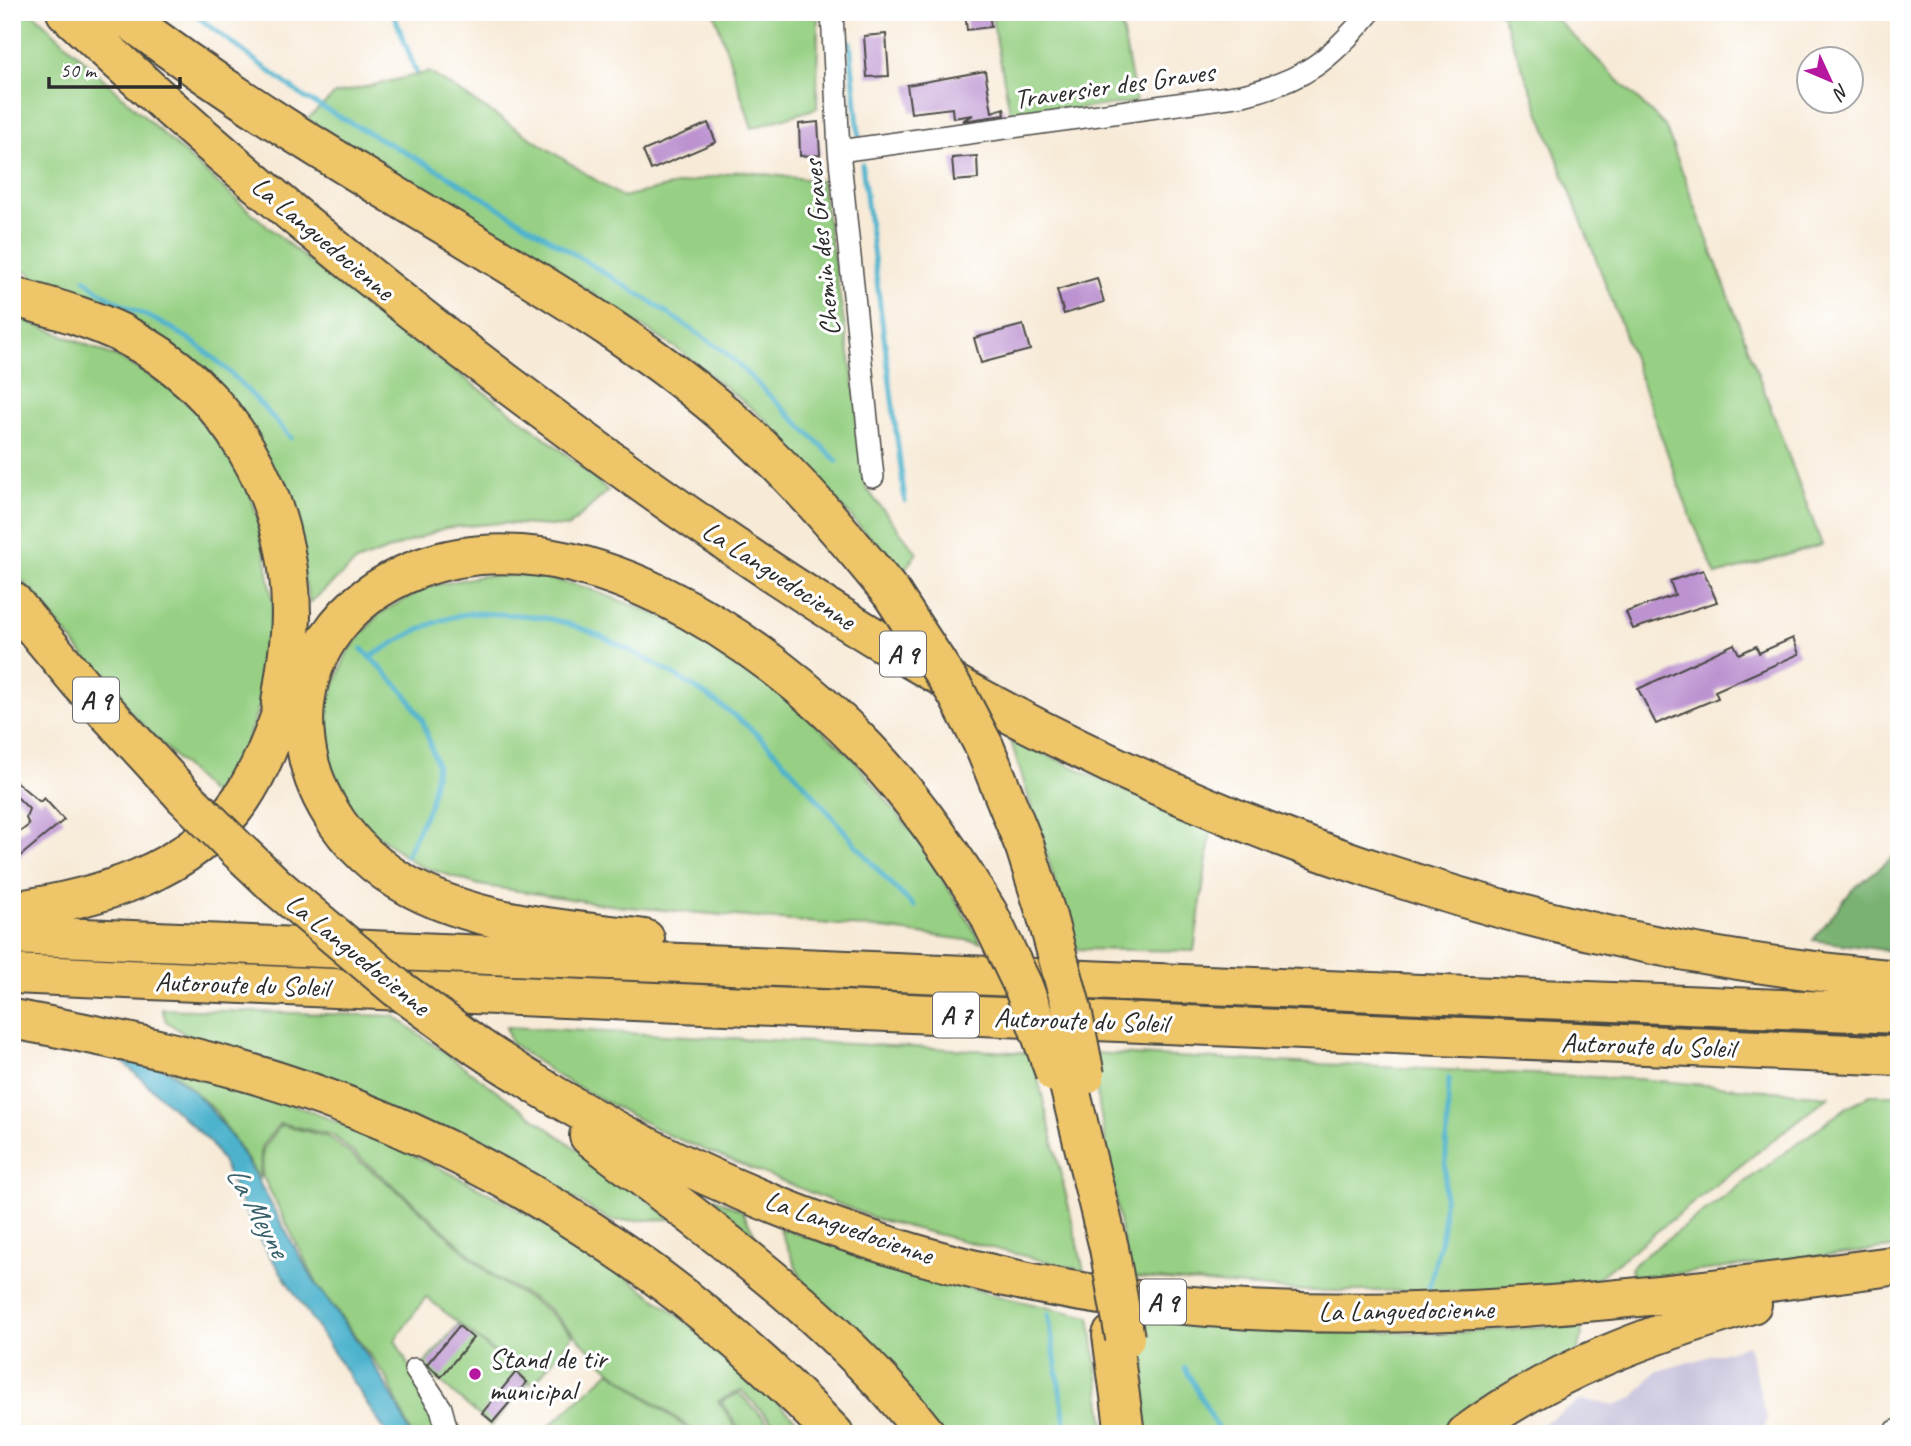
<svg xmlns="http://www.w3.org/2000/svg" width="1911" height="1446" viewBox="0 0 1911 1446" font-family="Caveat,sans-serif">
  <rect width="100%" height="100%" fill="#fff"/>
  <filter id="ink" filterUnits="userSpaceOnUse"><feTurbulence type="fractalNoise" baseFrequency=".0143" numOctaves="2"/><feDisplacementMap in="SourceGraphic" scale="14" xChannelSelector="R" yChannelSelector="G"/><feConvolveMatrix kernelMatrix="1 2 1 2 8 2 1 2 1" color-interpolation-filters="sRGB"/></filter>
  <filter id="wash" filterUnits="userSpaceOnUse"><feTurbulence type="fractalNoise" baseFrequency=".00686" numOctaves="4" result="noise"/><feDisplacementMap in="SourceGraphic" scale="28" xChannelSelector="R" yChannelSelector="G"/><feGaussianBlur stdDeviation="1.57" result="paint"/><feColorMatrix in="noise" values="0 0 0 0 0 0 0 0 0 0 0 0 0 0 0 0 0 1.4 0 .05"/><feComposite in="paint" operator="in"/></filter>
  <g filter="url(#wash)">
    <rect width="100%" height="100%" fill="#f7ead7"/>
    <path fill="#c5c0da" d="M1748 1345 1767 1418 1763 1434H1537L1534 1429 1582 1400 1615 1405 1633 1398 1655 1372Z"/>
    <path fill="#97d084" stroke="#617e58" stroke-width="2" d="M12 12H32C137 110 241 209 354 297 438 363 530 418 608 491L568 527 500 523 445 528 356 562 310 603 286 503 233 407 43 291 29 272 12 267Z
      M714 12H818L817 108 752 128Z
      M991 12H1119L1136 102 1011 117Z
      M1501 12H1549L1665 126 1822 545 1716 575 1689 513 1613 303Z
      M429 72 622 197 739 171 821 181 862 433 866 488 917 553 901 574 766 420 683 353 571 280 307 119 335 94Z
      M12 315 119 358 169 388 206 419 244 473 261 529 273 603 265 690 242 754 215 797 132 714 12 568Z
      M530 575 581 586 664 617 757 673 851 756 923 846 981 942 876 928 617 906 479 885 417 865 356 819 329 763 325 710 347 653 379 614 427 587 481 576Z
      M1010 738 1211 830 1194 951 1076 949Z
      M162 1009 394 1016 673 1219 611 1221 520 1166 205 1048 166 1021Z
      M506 1027 1032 1053 1084 1271 876 1219 668 1135 559 1077 511 1043Z
      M1090 1053 1637 1079 1829 1096 1581 1291H1306L1129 1277Z
      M168 1067C203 1077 240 1086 275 1098 473 1170 655 1275 802 1426L782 1432 741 1390 718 1401 740 1434H698L609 1369 548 1308 494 1276 411 1200 332 1135 280 1123 261 1147 260 1179 216 1112Z
      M1870 1095H1899V1247L1633 1279 1631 1269 1636 1262 1847 1107Z
      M281 1125 329 1137 406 1198 492 1277 545 1309 573 1335 534 1384 426 1297 395 1340 431 1407 439 1434H411L387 1378 318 1286 262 1175 263 1149Z
      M675 1180 742 1211 773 1267Z
      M779 1228 993 1295 1090 1317 1106 1434H937L812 1303Z
      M1133 1318 1438 1334 1580 1324 1582 1336 1576 1357 1453 1434H1146Z
      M459 1324 529 1382 491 1426 422 1366Z
      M610 1371 694 1434H541Z
      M739 1393 779 1434H743L721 1402Z"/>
    <path fill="#79b272" stroke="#526e4e" stroke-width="2" d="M1899 852V952L1813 940 1852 890Z"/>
    <path fill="#4eb3cd" stroke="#3c6f7c" stroke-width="2" d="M115 1055C129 1058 150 1058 161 1066 237 1113 270 1213 317 1285 353 1338 385 1372 410 1434H387L257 1236 222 1161 208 1140Z"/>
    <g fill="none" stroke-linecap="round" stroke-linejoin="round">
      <path stroke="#4eb3cd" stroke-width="5" d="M191 12 305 98 445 174 645 298 725 352 837 461
        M393 12 416 72
        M850 42 859 136
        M862 164 905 501
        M85 279C111 304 143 312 173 329 220 356 256 399 291 438
        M362 649 406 694 422 719 437 765 430 804 406 856
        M370 657C402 638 429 621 466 614 476 612 487 614 497 614 515 615 533 615 550 619 610 632 721 698 765 742 818 793 859 856 914 906
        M1429 1288 1443 1229 1449 1078
        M1048 1314 1067 1434
        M1185 1368 1221 1434"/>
    </g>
    <g id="blocks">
      <path fill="#bc93d0" d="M965 12H989L991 27 967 30Z
        M886 34 889 76 867 77 864 36Z
        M985 71 992 112 1004 108 1005 115 962 121 973 115 953 118 952 108 911 113 907 85Z
        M818 122 820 155 800 156 799 124Z
        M708 123 716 142 651 170 643 151Z
        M977 156 978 179 954 181 952 158Z
        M1097 278 1104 302 1064 314 1057 290Z
        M1023 325 1030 350 981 363 974 338Z
        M1703 570 1717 602 1633 629 1626 612 1675 595 1670 581Z
        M1793 638 1799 654 1715 691 1718 698 1656 724 1638 689 1734 644 1739 654 1756 646 1759 653Z
        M15 781 40 802 44 798 64 820 12 863V838L29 825 26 818 29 809 12 792Z
        M459 1326 473 1338 441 1377 427 1364Z
        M516 1372 527 1382 493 1422 482 1413Z"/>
    </g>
  </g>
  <g filter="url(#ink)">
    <use href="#blocks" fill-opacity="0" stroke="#4a4845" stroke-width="2"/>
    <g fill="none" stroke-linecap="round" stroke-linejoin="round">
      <defs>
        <path id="minor" d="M832 12 839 151 873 477
          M839 151 1243 95C1305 80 1329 61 1370 12
          M415 1369 441 1408 448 1434
          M1896 1431 1897 1434"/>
        <path id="motorway" d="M66 12C207 146 357 271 513 388 640 484 770 576 907 657 1211 834 1548 950 1899 980
          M119 12C225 93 337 161 451 229 550 289 652 349 738 426 795 477 844 535 892 594
          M12 296C49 307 88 317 123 334 228 386 291 498 291 613 291 643 285 673 281 703
          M12 601 80 683 184 796
          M984 746 1025 847 1047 917
          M238 850 277 887
          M12 911C97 898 189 874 241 799 266 762 279 718 295 677
          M12 935 1899 1014
          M645 939C571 930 493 926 424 894 276 826 255 631 418 569 575 510 763 640 866 748 914 798 953 854 988 913
          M12 974 1899 1056
          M12 1019C89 1033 165 1049 240 1070 467 1135 672 1263 834 1434
          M478 1047C675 1180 908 1273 1145 1301 1397 1331 1649 1299 1899 1265
          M1066 1073 1109 1248
          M589 1136C707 1228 833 1315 926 1434
          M1112 1335 1125 1434
          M1466 1434C1551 1370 1652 1334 1752 1304"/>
      </defs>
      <use href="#minor" stroke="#4a4845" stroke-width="24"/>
      <use href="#motorway" stroke="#4a4845" stroke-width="42"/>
      <use href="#minor" stroke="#fff" stroke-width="21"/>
      <use href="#motorway" stroke="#eec569" stroke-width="38"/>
      <defs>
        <path id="motorway-bridge" d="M892 594 957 694 984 746
          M184 796 238 850
          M277 887 397 988 478 1047
          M988 913 1023 986 1055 1073
          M1047 917 1072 1010 1085 1075
          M1109 1248 1125 1338"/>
      </defs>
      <use href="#motorway-bridge" stroke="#4a4845" stroke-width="42" stroke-linecap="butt"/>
      <use href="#motorway-bridge" stroke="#eec569" stroke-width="38"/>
    </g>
  </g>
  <circle fill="#b5179e" stroke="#fff" stroke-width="2.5" cx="475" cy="1374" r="7"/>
  <g text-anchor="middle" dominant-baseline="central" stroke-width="6" stroke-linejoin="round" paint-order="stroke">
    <g fill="#fff" stroke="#6b6b6b" stroke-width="2">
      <rect x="880" y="631.5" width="46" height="45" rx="5"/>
      <rect x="73" y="677.5" width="46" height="45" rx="5"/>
      <rect x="933" y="992.5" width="46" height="45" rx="5"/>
      <rect x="1140" y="1279.5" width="46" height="45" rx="5"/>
    </g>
    <g font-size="26" font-weight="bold" fill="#2b2b2b">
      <text x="903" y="654">A 9</text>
      <text x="96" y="700">A 9</text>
      <text x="956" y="1015">A 7</text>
      <text x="1163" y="1302">A 9</text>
    </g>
    <g font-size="28" fill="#2b2b2b" stroke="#fff">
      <text transform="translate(1114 85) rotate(-8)">Traversier des Graves</text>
      <text transform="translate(323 238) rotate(40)">La Languedocienne</text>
      <text transform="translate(821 248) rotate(-96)">Chemin des Graves</text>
      <text transform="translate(779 575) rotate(33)">La Languedocienne</text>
      <text transform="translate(358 954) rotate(39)">La Languedocienne</text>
      <text transform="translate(242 984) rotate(2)">Autoroute du Soleil</text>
      <text transform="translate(1081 1020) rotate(2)">Autoroute du Soleil</text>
      <text transform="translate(1648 1045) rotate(2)">Autoroute du Soleil</text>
      <text transform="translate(849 1227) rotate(19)">La Languedocienne</text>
      <text transform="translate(1406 1310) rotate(-1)">La Languedocienne</text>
    </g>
    <g font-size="28" fill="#2b2b2b" stroke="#fff" text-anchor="start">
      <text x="489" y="1358">Stand de tir<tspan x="489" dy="32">municipal</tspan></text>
    </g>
    <g font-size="30" font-style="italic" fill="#39616c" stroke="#fff">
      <text transform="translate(258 1211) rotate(61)">La Meyne</text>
    </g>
  </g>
  <rect width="1911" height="1446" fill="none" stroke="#fff" stroke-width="42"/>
  <g transform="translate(1830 80) rotate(134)"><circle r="33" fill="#ffffff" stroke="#aaaaaa" stroke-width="2"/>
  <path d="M0-5L12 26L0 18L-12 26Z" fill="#b5179e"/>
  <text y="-10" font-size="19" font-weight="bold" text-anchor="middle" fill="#2b2b2b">N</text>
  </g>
  <path d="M49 77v10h131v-10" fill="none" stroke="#2b2b2b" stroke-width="3.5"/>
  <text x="60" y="77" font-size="21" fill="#2b2b2b" stroke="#ffffff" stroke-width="5" paint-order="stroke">50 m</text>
</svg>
